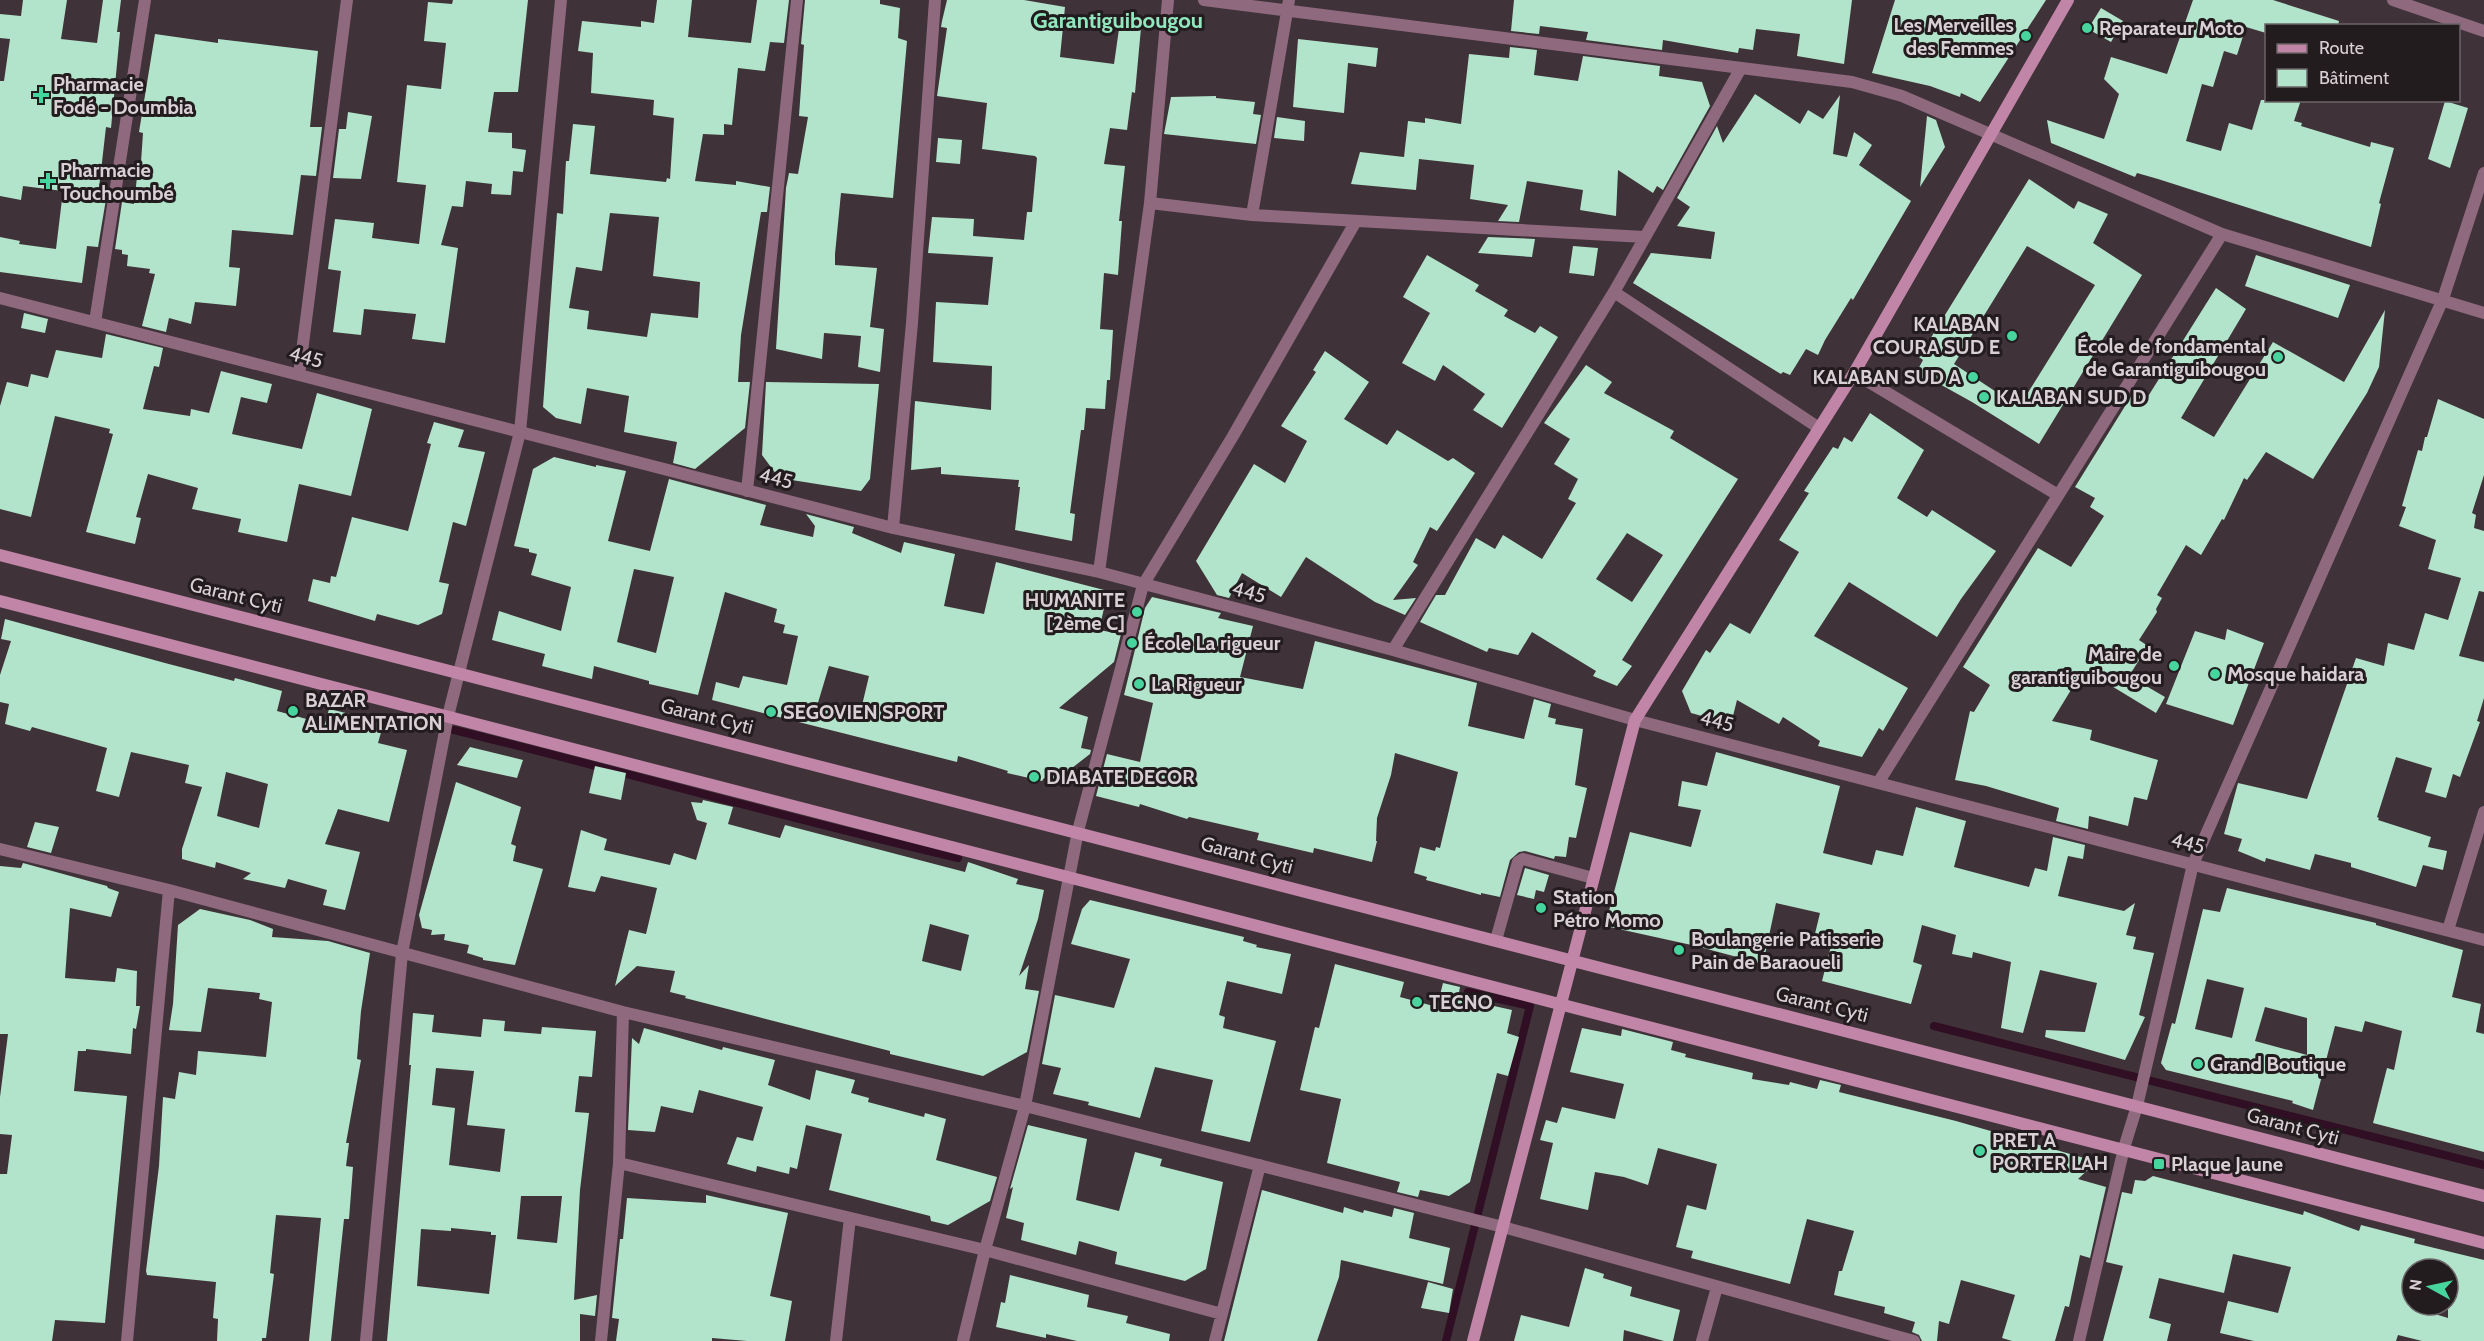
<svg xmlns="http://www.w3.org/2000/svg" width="2484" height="1341" viewBox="0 0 2484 1341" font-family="Cabin,sans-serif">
  <rect width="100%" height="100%" fill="#403239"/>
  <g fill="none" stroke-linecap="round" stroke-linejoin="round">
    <path stroke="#300e23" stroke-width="8" d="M454 730C622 771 789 819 958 858
      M1934 1026 2484 1165
      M1446 1341 1530 1006 1468 992"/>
  </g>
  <path fill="#b1e4cb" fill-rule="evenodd" d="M23 0H67L61 39 97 43 103 0H121L117 32H120L111 128 106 127 98 197 106 199 98 247 87 246 82 283 0 272V237L20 241 19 244 56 249 63 191 23 186 21 200 0 196V81H4L10 39 0 38V14L21 16Z
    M453 0H528L518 92H494L488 132 512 133V148L526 150 523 172 513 171 511 195 491 194 492 184 466 181 463 207 452 206 441 245 458 248 445 343 412 339 416 314 364 309 361 335 333 332 341 271 328 269 335 219 374 223 372 238 419 244 426 185 397 182 407 85 441 89 446 43 424 41 428 2 452 4Z
    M657 0H692L688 37 751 43 757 0H789L784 43 770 42 765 71 738 68 732 125 724 124V135L703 134 695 181 736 185V181L770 187 767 212H761L741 335 738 382H750L745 428 695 469 673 463 677 442 624 432 629 396 587 388 581 424 556 418 543 407 557 213 563 214 566 161H569L573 124 595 126 590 174 666 182 667 178 670 179 674 118 653 115 654 100 591 93 593 53 578 51 582 21 641 27V21L654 23ZM610 213 659 217 653 276 700 282 698 318 651 313 647 337 587 329 589 311 569 308 576 267 602 271Z
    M805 0H880V4L900 8 898 38 907 41 893 198 841 193 835 254V265L877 268 870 327 884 329 880 372 858 367 861 336 824 333 822 359 776 349 786 188 789 173 798 174 808 117 799 116 804 45 801 44Z
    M947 0H1024L1065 7 1060 57 1114 64 1120 22 1141 28 1135 93 1132 92 1127 130 1110 128 1104 164 1125 166 1119 221H1122L1118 275 1104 273 1100 329 1113 330 1110 380H1107L1105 409 1086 408 1084 430H1081L1070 513 1075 514 1072 541 1015 530 1020 487H1018L1019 480 941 474V467L911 470 915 401 991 410 992 366 933 362 936 302 988 305 993 257 928 253 932 217 974 219 973 236 1024 240 1027 212H1032L1037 158 1035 156 982 149 987 103 937 96 947 28 941 27 942 21Z
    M1514 0H1852L1844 64 1797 56 1800 34 1756 29 1753 50 1739 48 1738 53 1663 40 1662 50 1586 40 1588 32 1540 26 1539 34 1511 31Z
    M1895 0H2046L1980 102 1961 93 1960 97 1930 86 1872 73Z
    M2193 0H2273L2339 21 2338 26H2266V33L2246 27 2237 55 2224 51 2213 87 2202 84 2186 141 2221 151 2229 123 2252 130 2261 100H2301L2294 121 2302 123 2301 126 2370 147 2371 142 2394 148 2379 203 2381 204 2371 247 2158 179 2137 173 2135 177 2051 143 2047 120 2104 139 2119 94 2104 79 2111 57 2167 74Z
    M2101 8 2123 21 2111 42 2088 29Z
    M155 34 218 43V39L318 51 310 127H322L316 176 301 175 293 235 232 230 229 267 240 268 236 306 195 302 191 324 169 318 166 332 142 326 155 274 149 273 150 269 127 266 128 255 122 254V250L115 249 122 202 134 204 137 177H140L143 133 139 132Z
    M1298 39 1378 48 1376 67 1348 63 1344 113 1293 107Z
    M1510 47 1537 50 1534 75 1578 81 1583 56 1660 66 1659 76 1702 82 1710 106 1663 190 1657 186 1653 193 1618 170 1616 216 1580 210 1583 190 1527 181 1519 222 1498 221 1508 205 1470 199 1474 165 1419 159 1416 190 1351 184 1360 152 1404 157 1408 121 1425 123V118L1461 124 1469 54 1509 58Z
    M1755 94 1800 124 1808 110 1823 119 1840 95 1833 154 1847 157 1854 132 1872 145 1859 165 1911 201 1853 300 1851 298 1825 340 1818 355 1806 349 1790 375 1783 372 1781 374 1633 283 1651 253 1711 259 1715 232 1677 226 1690 207 1677 198 1717 126 1723 143Z
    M1216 96V98L1255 102 1253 114 1261 115 1256 144 1164 134 1171 97Z
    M2445 101 2468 108 2450 168 2428 159Z
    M348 112 372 116 361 179 333 178 339 129H346Z
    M1927 116 1936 120 1945 147 1920 187Z
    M1277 117 1305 121 1304 141 1274 138Z
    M938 138 962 140 960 164 936 162Z
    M2029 179 2074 209 2078 201 2108 214 2093 243 2142 275 2039 444 1972 402 1936 382 1934 386 1915 375 1923 360 1919 357ZM2027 246 2095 285 2019 407 1954 364Z
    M1488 237 1535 239 1532 257 1478 253Z
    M1573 246 1598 248 1594 276 1569 273Z
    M1427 255 1479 285 1475 291 1508 310 1504 316 1535 333 1540 326 1558 337 1502 428 1473 410 1485 394 1443 365 1435 381 1402 363 1430 313 1403 297Z
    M2256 255 2350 285 2338 318 2245 286Z
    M2216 288 2246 309 2181 418 2214 437 2273 342 2344 382 2385 310 2379 367 2367 393 2313 479 2266 452 2247 480 2244 478 2224 520 2222 519 2201 555 2186 545 2157 595 2162 598 2156 609 2157 612 2139 640 2148 646 2129 676 2165 697 2156 713 2087 671 2077 686 2074 685 2052 721 2092 730 2090 740 2158 760 2147 800 2134 797 2128 826 2089 816 2088 829 2056 821 2059 808 1986 786 1955 780 1970 711 1974 712 1990 685 1963 667 2038 548 2071 567 2104 516 2090 507 2095 498 2075 487 2135 390 2147 398Z
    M24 313 48 319 45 333 21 328Z
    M106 334 163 348 159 367 154 366 143 409 190 416 191 409 209 413 221 371 272 384 267 403 241 397 232 434 302 449 317 393 372 409 351 496 299 484 287 542 238 532 241 519 192 509 198 488 148 474 136 517 141 518 135 544 86 532 113 434 109 433 110 429 55 416 31 517 0 509V406L7 382 28 387 31 374 48 378 56 350 102 358Z
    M1325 351 1369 382 1344 419 1387 445 1397 430 1448 461 1453 458 1475 473 1437 531 1430 527 1413 562 1418 565 1393 600 1416 598 1405 615 1375 602 1306 557 1281 597 1242 573 1229 598 1217 595 1196 561 1254 464 1285 483 1307 441 1281 426 1316 372 1313 370Z
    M1586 365 1612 382 1604 393 1674 431 1670 438 1738 479 1622 660 1632 666 1617 686 1593 676 1596 671 1532 632 1518 655 1489 648 1487 652 1420 622 1436 595H1445L1476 538 1495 549 1503 535 1542 559 1576 503 1568 499 1578 479 1554 464 1570 439 1544 423ZM1627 533 1663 555 1632 602 1596 579Z
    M766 382 879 384 870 479 861 491 779 478 762 455Z
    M2438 399 2484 419V475L2472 513 2476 515 2474 528 2484 531V592L2479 591 2459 656 2484 662V698L2477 721 2480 722 2460 777 2453 774 2446 798 2425 792 2432 768 2396 757 2377 817 2379 818 2378 820 2431 837 2428 847 2447 851 2443 870 2423 865 2416 887 2351 867V863L2315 854 2310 870 2266 858 2265 862 2238 851 2242 839 2224 834 2238 783 2307 799 2356 658 2384 666 2388 643 2414 650 2425 613 2448 620 2461 578 2428 569 2436 540 2399 526 2406 507 2402 506 2418 450 2422 451 2425 437H2427Z
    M1870 413 1924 450 1897 498 1927 517 1932 510 1996 551 1961 599 1937 637 1849 582 1814 636 1908 688 1883 731 1879 728 1862 757 1818 746 1820 741 1783 717 1779 724 1737 700 1731 724 1691 713 1682 691 1706 650 1710 653 1730 623 1750 634 1799 552 1779 540 1809 493 1804 491 1833 447 1838 449 1844 437 1852 442Z
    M434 422 464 430 458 447 485 452 466 526 453 522 439 582 449 584 442 614 418 625 377 614 375 621 308 601 313 579 330 583 331 576 336 577 352 517 408 531 431 444 427 443Z
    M554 457 596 467V465L626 471 608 541 650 551 669 479 766 505 760 525 813 537 815 526 806 514 854 527 852 533 901 553 904 542 955 554 944 606 984 614 996 562 1108 591 1099 630 1121 634 1114 662 1059 708 1088 717 1081 748 1091 750 1090 754 1054 782 1044 778 1042 781 1007 773 1008 771 958 756 957 762 712 700 716 682 739 688 743 676 787 685 798 636 783 633 785 625 774 622 777 609 725 592 698 695 649 684V681L594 666 592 679 542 666 545 654 492 640 499 611 561 631 571 587 531 575 537 554 529 552V549L514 546 533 469ZM634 569 674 577 656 653 617 642ZM829 666 869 676 859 718 817 706Z
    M1152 597 1221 613 1218 618 1253 626 1240 677 1303 689 1315 641 1477 683 1468 726 1524 739 1534 699 1551 704 1548 717 1556 719 1555 724 1583 729 1575 785 1587 788 1576 838 1569 837 1566 857 1555 856 1554 859 1525 851 1519 852 1510 860 1500 897 1481 893V895L1426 880 1427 877 1414 873 1420 847 1435 851 1436 847 1440 848 1458 772 1395 753 1391 775 1377 818 1376 841H1377L1372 862 1314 848 1313 853 1257 840 1259 833 1189 817 1187 819 1140 804 1139 807 1096 796 1107 754 1140 762 1153 703 1124 695 1145 608Z
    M5 619 165 663 234 681 235 678 282 691 277 711 325 724 329 709 384 722 378 743 407 750 389 822 338 809 325 844 360 852 345 910 323 905 327 890 288 879 285 888 243 879 251 873 216 862 215 868 182 859V849L202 787 185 783 189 765 131 752 119 797 96 791 107 748 32 727 30 731 5 724 9 704 0 702V675L11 641 1 639ZM226 772 268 784 259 828 217 816Z
    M2227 629 2264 643 2233 725 2166 704 2195 631 2225 640Z
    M470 747 523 760 517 778 457 765Z
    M1716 752 1840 786 1823 853 1872 865 1876 850 1903 856 1916 807 1966 821 1954 867 2029 887 2035 868 2047 871 2053 837 2085 845 2083 859 2068 856 2058 896 2124 911 2135 903 2126 935 2136 937 2133 949 2154 953 2139 1015 2145 1017 2125 1060 2045 1037 2046 1030 2085 1032 2097 983 2040 970 2023 1033 2001 1028 2011 962 1973 952 1972 958 1952 954 1956 935 1922 925 1913 962 1922 965 1911 1004 1822 981 1831 946 1813 942 1820 913 1776 903 1763 964 1696 946 1605 926 1630 832 1691 847 1701 810 1678 806 1682 781 1707 786Z
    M595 766 626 773 621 800 589 793Z
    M456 782 521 807 511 844 516 846 513 861 543 869 515 965 483 960V958L467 953 469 945 444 940 445 934 431 935 432 930 422 928 419 915Z
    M703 800 733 807 728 824 780 838 785 825 965 872 968 862 1018 879 1016 884 1044 890 1038 919 1019 976 1029 965 1025 989 1039 991 1027 1052 983 1076 890 1054V1051L685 998 686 996 670 992 675 971 637 966 615 986 629 930 646 934 657 888 601 876 595 892 568 887 581 830 607 839 604 850 670 865 674 853 696 860 707 823 697 820 691 802 702 803ZM930 924 969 935 961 971 922 961Z
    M35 822 59 827 51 853 27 847Z
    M23 863 107 886 108 888 119 892 111 917 70 908 65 978 115 982 117 968 137 971 136 1006H140L136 1029 133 1028 131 1054 86 1049V1051H78L74 1091 127 1096 105 1323 55 1320 52 1341H0V1174H7L12 1135 0 1134V1097L8 1034H0V866L21 868Z
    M1525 868 1549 875 1544 892 1536 890 1534 899 1517 895Z
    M2227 888 2376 923V925L2463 950 2452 997 2481 1004 2476 1032 2484 1034V1152L2373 1123 2387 1068 2394 1070 2402 1031 2365 1021 2362 1032 2335 1026 2313 1110 2292 1103 2293 1101 2166 1070 2161 1063 2172 1023 2175 1024 2203 909 2220 912ZM2207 979 2244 988 2232 1038 2195 1029ZM2265 1007 2307 1018V1055L2255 1041Z
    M1090 900 1244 937 1243 941 1257 945 1256 947 1291 954 1282 994 1227 981 1219 1015 1225 1017 1223 1028 1276 1041 1250 1142 1201 1131 1213 1080 1155 1067 1140 1118 1088 1105 1089 1102 1053 1094 1061 1068 1042 1064 1055 995 1114 1008 1130 959 1071 944 1082 909Z
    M200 909 250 920 273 929 272 937 328 941 370 953 361 1011 357 1059 361 1060 346 1143H349L346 1166 353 1167 349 1219H344L331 1341H309L321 1218 276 1215 270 1273 274 1274 266 1338H262V1341H217L218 1319 213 1318 216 1282 147 1275 146 1271 159 1166 163 1097 175 1099 179 1072 196 1075 198 1051 266 1057 272 1002 259 999 260 993 208 988 201 1032 169 1030 173 1004 178 925Z
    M1335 964 1404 982 1400 997 1437 1007 1443 983 1460 987 1458 998 1512 1010 1507 1033 1519 1037 1508 1076 1497 1073 1470 1182 1449 1196 1420 1190 1418 1197 1397 1192 1400 1182 1327 1163 1341 1099 1300 1090 1315 1027 1319 1028Z
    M413 1013 434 1015 432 1032 481 1037 483 1019 505 1021 504 1031 541 1034 542 1027 596 1031 592 1077 579 1076 575 1112 589 1113 580 1190 574 1300 597 1295 595 1316 580 1314V1341H387L411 1065H409ZM436 1068 474 1071 467 1125 505 1129 500 1172 449 1165 455 1108 432 1105ZM521 1196H562L557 1243 517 1239ZM451 1228 491 1232V1235H496L489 1294 417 1286 421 1229 451 1231Z
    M644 1028 722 1050 723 1047 775 1060 768 1085 810 1100 816 1070 855 1080 851 1093 869 1098 868 1102 924 1117 925 1113 946 1119 936 1160 997 1177 990 1201 948 1225 931 1221 930 1216 829 1190 842 1134 806 1125 797 1169 790 1167 789 1174 757 1166 756 1172 727 1164 737 1137 753 1141 763 1107 699 1090 693 1113 661 1106 655 1132 628 1130 632 1038 639 1044Z
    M1582 1028 1621 1036 1622 1029 1673 1042 1671 1050 1686 1054 1685 1057 1753 1073 1752 1079 1789 1085 1790 1082 1817 1089 1820 1080 1841 1085 1839 1092 1956 1121 2084 1158 2091 1167 2078 1179 2106 1187 2090 1258 2080 1255 2069 1307 2065 1306 2055 1341H2012L2002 1338 2015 1295 1961 1280 1949 1324 1939 1321 1937 1341H1922L1919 1335 1912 1332 1915 1322 1884 1313 1885 1307 1834 1295 1839 1271H1842L1854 1231 1807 1219 1790 1284 1691 1258 1693 1251 1676 1247 1687 1205 1706 1210 1717 1164 1658 1148 1648 1185 1624 1177 1595 1172 1588 1210 1540 1199 1553 1143 1540 1140 1546 1120 1557 1123 1562 1107 1615 1119 1624 1084 1570 1072Z
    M1028 1125 1087 1139 1076 1200 1119 1211 1135 1152 1162 1159 1160 1166 1223 1182 1206 1269 1185 1281 1115 1264 1117 1252 1079 1241 1076 1255 1021 1240 1024 1223 1006 1218 1013 1187 1010 1189Z
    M2153 1176 2303 1215 2304 1211 2359 1231 2361 1225 2415 1239 2414 1243 2484 1260V1341H2422L2398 1335 2396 1341H2254L2220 1333 2228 1301 2278 1313 2291 1267 2233 1254 2224 1293 2159 1278 2149 1318 2171 1324 2167 1341H2103L2123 1266 2106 1262 2122 1192 2132 1194 2135 1180 2145 1181ZM2412 1269H2448V1318L2412 1307Z
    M1262 1190 1343 1213 1344 1207 1363 1213 1364 1210 1392 1217 1394 1208 1414 1213 1409 1238 1450 1248 1443 1284 1341 1260 1339 1277 1317 1341H1224Z
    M706 1195 788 1213 770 1296 792 1301 785 1341H747L712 1338V1341H616L619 1319 612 1318 620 1239H623L627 1198 706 1203Z
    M1585 1268 1604 1274 1603 1278 1632 1287 1630 1296 1680 1310 1673 1341H1664L1624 1330 1623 1341H1514L1521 1315 1569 1327Z
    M1010 1275 1089 1295 1087 1307 1128 1316 1126 1323 1170 1334 1169 1341H1077L1046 1334V1338L996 1327 1001 1302 1005 1303Z
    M1428 1282 1453 1289 1449 1313 1421 1308Z"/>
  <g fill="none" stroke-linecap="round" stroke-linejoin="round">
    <path stroke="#8f6a7f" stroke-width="12" d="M1496 940 1518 862 1523 859 1593 878"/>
    <path stroke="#8f6a7f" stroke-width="12" d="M1204 0 1852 82 1902 96 2222 234 2484 313
      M2393 0 2484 31
      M1150 203 1252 215 1644 237
      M1252 215 1289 0
      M1614 292 1819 428
      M0 298 893 528 1099 572 1393 650 1635 720 2484 940
      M95 322 145 0
      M1854 373 2058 495
      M299 375 347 0
      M747 491 797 0
      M893 528 912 323 935 0
      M1099 572 1150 203 1168 0
      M1393 650 1614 292 1741 68
      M1878 783 2222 234
      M0 849 169 890 623 1012 1025 1106 1503 1227 1914 1341
      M2448 930 2484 812
      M619 1163 985 1250 1222 1314
      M127 1341 169 890
      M366 1341 402 953 448 716 520 432 561 0
      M601 1341 619 1163 623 1012
      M836 1341 850 1218
      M963 1341 985 1250 1025 1106 1078 831 1143 585 1233 436 1356 221
      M1215 1341 1260 1165
      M1702 1341 1717 1287
      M2079 1341 2124 1148 2137 1106 2193 864 2443 299 2484 173"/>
    <path stroke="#c186a7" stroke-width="12" d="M0 555 2484 1196
      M0 601 2484 1243
      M1473 1341 1635 720 1854 373 2068 0"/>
  </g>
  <g fill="#48d49d" stroke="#221c1f" stroke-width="2">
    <circle cx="2087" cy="28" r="6"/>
    <circle cx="2026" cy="36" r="6"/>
    <path d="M38 86h6v6h6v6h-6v6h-6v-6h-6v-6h6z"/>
    <path d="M45 172h6v6h6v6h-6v6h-6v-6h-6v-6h6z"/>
    <circle cx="2012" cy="336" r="6"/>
    <circle cx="2278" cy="357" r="6"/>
    <circle cx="1973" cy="377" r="6"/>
    <circle cx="1984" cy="397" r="6"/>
    <circle cx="1137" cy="612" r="6"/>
    <circle cx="1132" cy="643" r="6"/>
    <circle cx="2174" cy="666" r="6"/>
    <circle cx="2215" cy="674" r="6"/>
    <circle cx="1139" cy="684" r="6"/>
    <circle cx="293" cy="711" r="6"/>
    <circle cx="771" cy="712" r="6"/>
    <circle cx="1034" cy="777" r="6"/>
    <circle cx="1541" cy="908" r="6"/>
    <circle cx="1679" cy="950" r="6"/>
    <circle cx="1417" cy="1002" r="6"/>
    <circle cx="2198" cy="1064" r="6"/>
    <circle cx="1980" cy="1151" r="6"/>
    <rect x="2153" y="1158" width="12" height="12" rx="3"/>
  </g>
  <g text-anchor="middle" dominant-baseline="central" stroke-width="6" stroke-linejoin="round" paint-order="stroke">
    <g font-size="20" font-weight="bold" fill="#d9d0d5" stroke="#221c1f" text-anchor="start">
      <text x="2014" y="25" text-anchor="end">Les Merveilles<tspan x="2014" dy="23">des Femmes</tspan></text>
      <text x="2099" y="28">Reparateur Moto</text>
      <text x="53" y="84">Pharmacie<tspan x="53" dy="23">Fodé - Doumbia</tspan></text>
      <text x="60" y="170">Pharmacie<tspan x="60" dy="23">Touchoumbé</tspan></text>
      <text x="2000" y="324" text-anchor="end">KALABAN<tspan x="2000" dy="23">COURA SUD E</tspan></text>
      <text x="2266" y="346" text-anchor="end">École de fondamental<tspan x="2266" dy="23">de Garantiguibougou</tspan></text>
      <text x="1961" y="377" text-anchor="end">KALABAN SUD A</text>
      <text x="1996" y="397">KALABAN SUD D</text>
      <text x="1125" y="600" text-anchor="end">HUMANITE<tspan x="1125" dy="23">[2ème C]</tspan></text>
      <text x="1144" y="643">École La rigueur</text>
      <text x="2162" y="654" text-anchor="end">Maire de<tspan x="2162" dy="23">garantiguibougou</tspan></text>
      <text x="2227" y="674">Mosque haidara</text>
      <text x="1151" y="684">La Rigueur</text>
      <text x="305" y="700">BAZAR<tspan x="305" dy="23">ALIMENTATION</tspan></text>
      <text x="783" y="712">SEGOVIEN SPORT</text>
      <text x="1046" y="777">DIABATE DECOR</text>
      <text x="1553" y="897">Station<tspan x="1553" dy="23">Pétro Momo</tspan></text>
      <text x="1691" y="939">Boulangerie Patisserie<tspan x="1691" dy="23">Pain de Baraoueli</tspan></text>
      <text x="1429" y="1002">TECNO</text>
      <text x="2210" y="1064">Grand Boutique</text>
      <text x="1992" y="1140">PRET A<tspan x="1992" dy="23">PORTER LAH</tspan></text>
      <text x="2171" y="1164">Plaque Jaune</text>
    </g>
    <g font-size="20" fill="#d9d0d5" stroke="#221c1f">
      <text transform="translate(306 357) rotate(15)">445</text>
      <text transform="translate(776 478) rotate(14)">445</text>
      <text transform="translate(1249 592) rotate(15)">445</text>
      <text transform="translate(236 595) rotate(14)">Garant Cyti</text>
      <text transform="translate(707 716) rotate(14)">Garant Cyti</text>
      <text transform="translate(1717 721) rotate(14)">445</text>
      <text transform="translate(2188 843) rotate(14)">445</text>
      <text transform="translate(1247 855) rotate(15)">Garant Cyti</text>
      <text transform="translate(1822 1004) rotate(14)">Garant Cyti</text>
      <text transform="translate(2293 1126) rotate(15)">Garant Cyti</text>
    </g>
    <g font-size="22" font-weight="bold" fill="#92e7bf" stroke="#221c1f">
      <text x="1118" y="20">Garantiguibougou</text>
    </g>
  </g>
  <rect x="2265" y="24" width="195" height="78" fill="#221c1f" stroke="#6b6468" stroke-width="1.5"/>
  <rect x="2277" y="44" width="30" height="9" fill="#c186a7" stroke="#6b6468" stroke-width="1.5"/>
  <text x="2319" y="54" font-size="18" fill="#d9d0d5">Route</text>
  <rect x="2277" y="69" width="30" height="18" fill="#b1e4cb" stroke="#6b6468" stroke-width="1.5"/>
  <text x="2319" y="84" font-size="18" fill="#d9d0d5">Bâtiment</text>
  <g transform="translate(2430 1287) rotate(278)"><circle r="28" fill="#221c1f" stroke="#6b6468" stroke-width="1.5"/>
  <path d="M0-4.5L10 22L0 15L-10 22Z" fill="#48d49d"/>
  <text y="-9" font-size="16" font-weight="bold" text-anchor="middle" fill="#d9d0d5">N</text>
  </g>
</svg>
